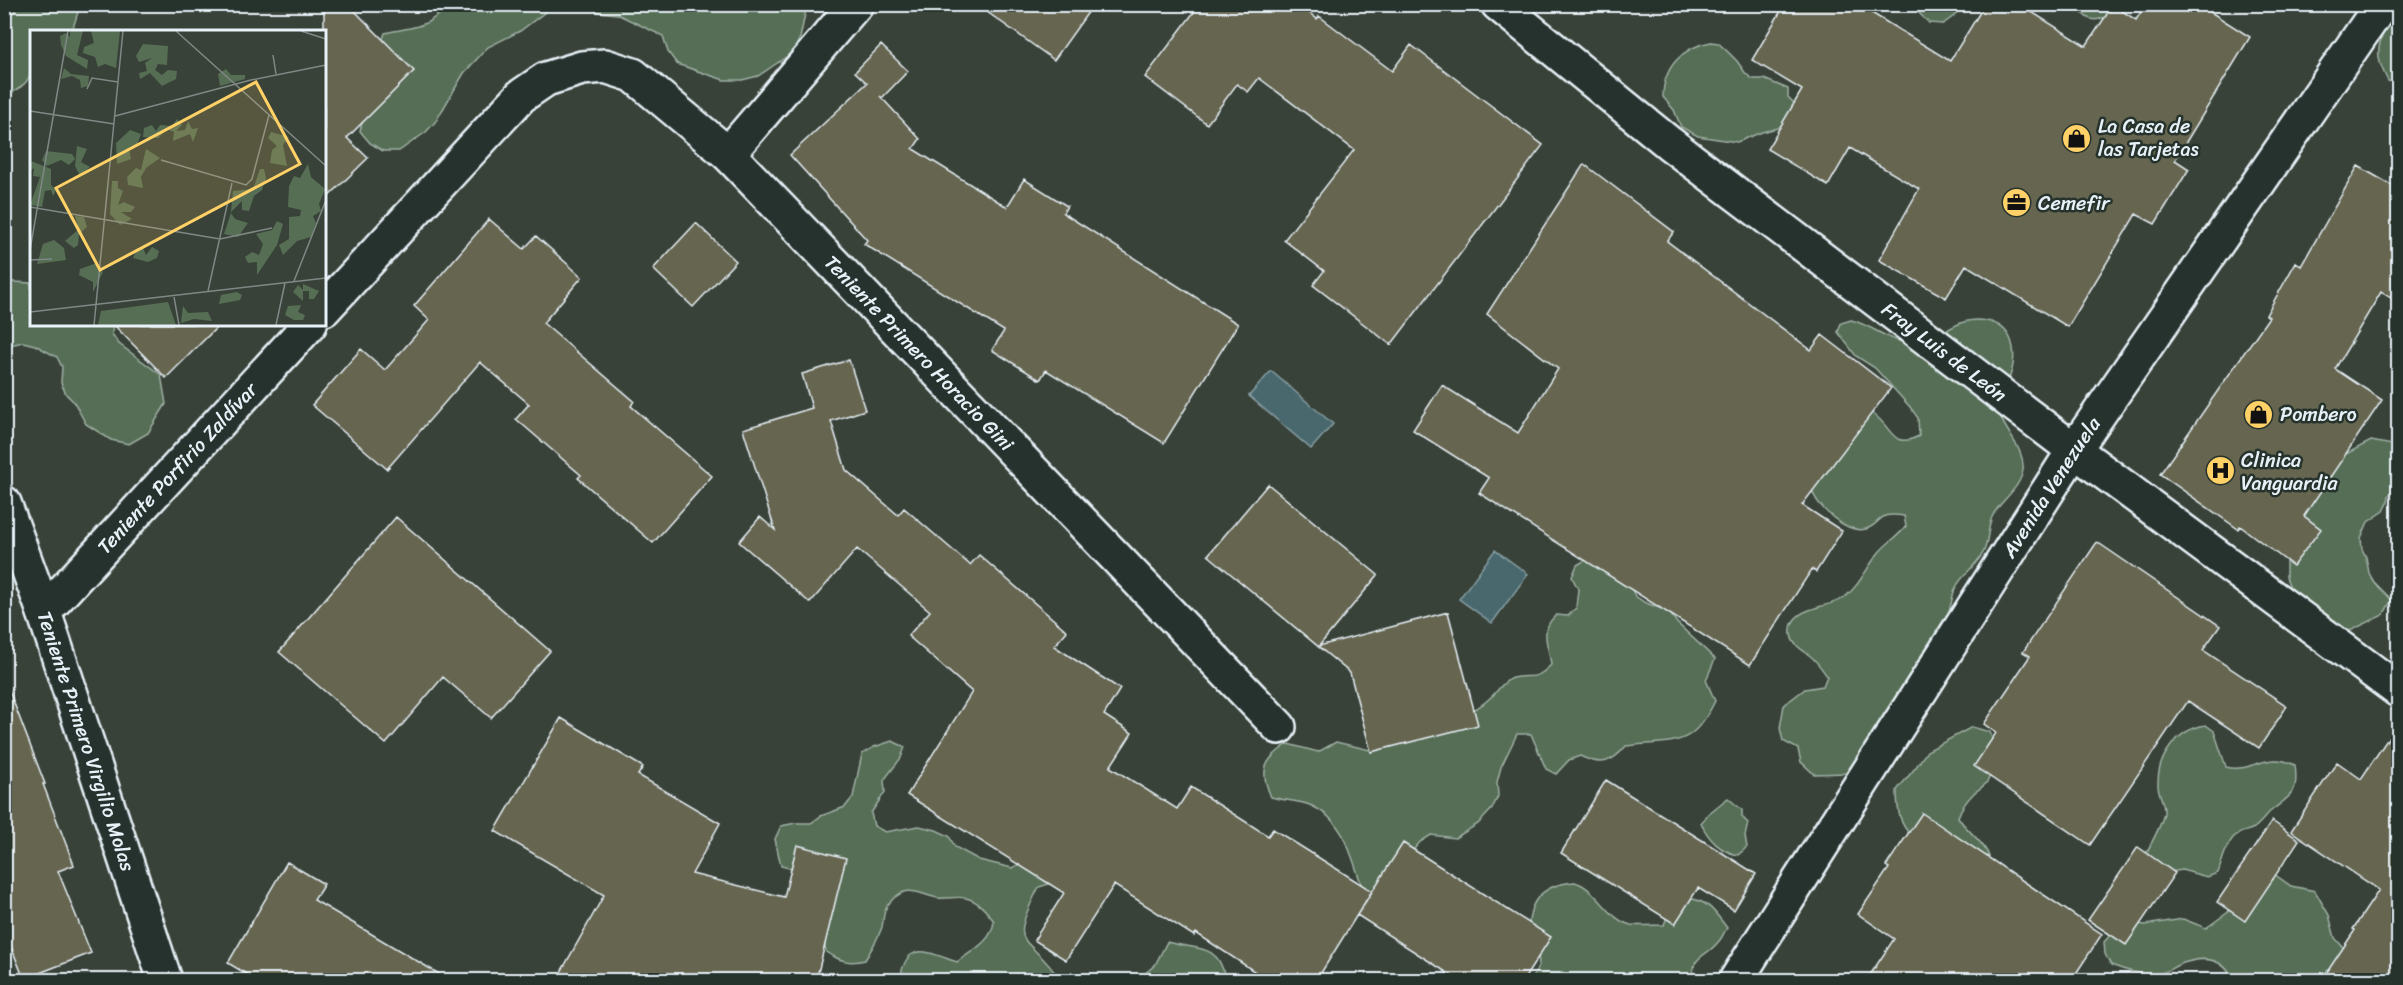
<svg xmlns="http://www.w3.org/2000/svg" width="2403" height="985" viewBox="0 0 2403 985" font-family="Sriracha,sans-serif">
  <rect width="100%" height="100%" fill="#394238"/>
  <filter id="ink" filterUnits="userSpaceOnUse"><feTurbulence type="fractalNoise" baseFrequency=".0167" numOctaves="2"/><feDisplacementMap in="SourceGraphic" scale="12" xChannelSelector="R" yChannelSelector="G"/><feConvolveMatrix kernelMatrix="1 2 1 2 8 2 1 2 1" color-interpolation-filters="sRGB"/></filter>
  <g filter="url(#ink)">
    <path fill="#566e54" stroke="#9fb0a6" stroke-width="1.5" d="M19 4 83 5 78 12 72 31 32 32C32 46 36 71 26 82 19 90 11 92 5 100V25Z
      M447 5H560L552 7 520 31 488 47 464 73 436 121 426 132 399 151H383L370 143 360 131C364 111 370 107 388 97L395 79 380 47 385 33C414 26 427 30 447 5Z
      M580 5H807L800 38 792 53 758 76 742 80H724L677 64 668 52 663 36 617 14 599 12Z
      M1911 5H1962L1954 16 1943 24 1929 23Z
      M2077 5H2129C2108 14 2091 33 2077 5Z
      M2374 5H2398V83L2388 81C2378 62 2375 52 2384 31Z
      M1711 42 1718 43 1726 50 1737 61 1746 74 1753 79H1764L1788 89V97L1795 104 1789 125 1762 132 1737 142 1698 136 1681 127 1674 110 1663 97C1663 68 1682 47 1711 42Z
      M13 282 31 283 32 324H113L112 334 119 344 161 375 166 404 148 433 129 444 111 440 86 424 74 402 66 394 61 383 62 367 57 357 35 345 23 342 5 346V283Z
      M1851 320C1875 326 1891 345 1918 343 1942 340 1958 312 1991 322 2017 330 2018 361 2007 383 2005 387 1999 393 1998 398 1994 425 2026 444 2023 470 2020 489 2001 500 1993 515 1987 526 1989 540 1984 551 1978 564 1963 574 1956 587 1952 594 1952 605 1948 613 1941 625 1935 631 1934 645L1856 763 1847 773 1814 774 1801 762 1798 749 1783 741 1780 728 1784 705 1805 689 1823 686 1827 676C1822 669 1817 661 1809 655 1802 649 1793 646 1791 635 1787 606 1828 609 1843 598 1858 588 1866 569 1877 555 1885 543 1898 538 1906 526L1904 516C1875 511 1883 524 1866 529 1847 534 1817 508 1812 490L1865 410C1869 412 1874 414 1877 417 1893 430 1893 449 1919 436L1918 418 1910 407 1875 368 1856 356 1838 332 1841 323Z
      M2371 441 2398 446V486L2389 495 2388 503 2384 511 2368 522 2361 538 2362 549 2366 557 2369 573 2374 582 2392 600 2383 615 2346 633 2293 595 2286 577V560L2300 522 2338 458Z
      M1587 559 1628 582 1635 596 1644 602 1669 612 1677 623 1715 659 1706 680 1715 701C1691 750 1674 740 1626 746 1611 764 1601 766 1580 756L1569 760 1556 774 1546 769 1531 734H1517L1501 767 1497 782 1498 796 1492 809 1478 824 1455 838 1431 835 1420 842 1369 903C1352 869 1351 823 1312 806 1299 800 1285 801 1271 797 1259 770 1264 760 1288 744L1318 752 1336 742 1370 750 1381 744 1472 711C1479 707 1485 703 1491 697 1498 691 1503 681 1512 678 1531 673 1533 683 1551 665 1549 644 1538 632 1556 615L1568 616 1576 608 1578 589 1572 577 1577 565Z
      M2206 725 2214 731 2226 767C2251 774 2266 750 2295 765 2299 794 2291 795 2271 811 2265 816 2261 823 2254 828 2247 832 2239 831 2233 838 2225 847 2222 862 2218 873L2207 877 2182 870 2170 872 2143 860C2149 846 2161 828 2164 813 2165 803 2158 794 2158 785 2157 757 2177 729 2206 725Z
      M1972 727 1990 732C1995 746 1996 767 1988 780 1986 786 1978 789 1974 793 1967 800 1961 808 1958 817 1967 832 1982 839 1989 856L1983 862 1913 837C1899 826 1897 807 1897 790L1916 767 1927 751Z
      M892 741 905 747 901 758 884 780 885 792 871 813 874 826 885 832 919 826 936 830 949 836 955 847 979 860 1012 868 1027 860 1058 881 1039 887C1005 952 1029 932 1060 980H900C906 938 929 953 957 962 973 950 992 942 994 921 987 912 979 901 966 898 957 896 947 899 938 898 920 895 908 883 891 901 883 909 884 917 882 927 878 939 871 950 865 960 849 964 840 961 826 952L824 939 797 870 781 866 775 839 781 826 796 823H811L821 816 845 807 853 797 862 754 874 747Z
      M1728 798 1742 810V817L1748 823 1745 836 1747 847 1738 855C1721 852 1708 839 1701 823L1708 814Z
      M2271 872 2291 886 2315 891 2329 915 2335 938 2343 947 2344 958 2328 980H2233C2223 956 2201 956 2178 965 2172 968 2164 974 2157 974 2142 976 2124 970 2111 965L2105 954 2104 942 2120 925 2133 923 2145 925 2183 919 2206 928 2227 913Z
      M1575 882C1598 889 1608 920 1631 925 1638 926 1655 925 1664 925L1668 914 1689 898C1710 902 1714 911 1727 928 1724 932 1722 938 1719 941 1705 959 1693 953 1692 980H1530C1550 957 1530 951 1529 929 1528 897 1547 884 1575 882Z
      M1167 942C1194 950 1219 942 1225 978L1240 980H1137L1155 965Z"/>
    <path fill="#48686e" stroke="#889fa5" stroke-width="1.5" d="M1271 371 1333 424 1311 449 1249 396Z
      M1495 550 1528 574 1492 623 1459 599Z"/>
    <path fill="#666550" stroke="#e8f1f8" stroke-width="1.5" d="M324 4H348L414 71 347 138 368 158 324 201Z
      M976 4H1094L1054 60Z
      M1200 4H1298L1317 19 1319 16 1392 71 1411 45 1543 145 1391 345 1313 285 1324 271 1284 240 1354 150 1259 78 1248 92 1237 84 1207 124 1145 77Z
      M1785 4H1857L1950 61 1985 4H2019L2086 46 2113 5 2136 20 2146 4H2198L2250 37 2175 160 2189 169 2155 224 2136 214 2068 327 1966 265 1946 298 1879 260 1919 189 1850 148 1828 186 1767 149 1802 90 1752 60Z
      M881 45 908 71 882 98 880 96 920 139 913 149 1007 207 1024 179 1067 206 1063 213 1238 324 1164 443 1046 370 1040 380 992 350 1004 331 864 244 867 240 790 155 867 83 855 72Z
      M1584 164 1674 232 1667 241 1811 350 1822 335 1891 388 1802 505 1842 531 1816 572 1812 569 1750 665 1479 493 1489 478 1413 430 1442 385 1518 433 1558 369 1487 314Z
      M2358 166 2398 189V302L2381 292 2335 369 2382 400 2304 516 2321 529 2293 566 2240 526 2238 529 2160 474 2269 317 2266 315 2296 262 2301 266Z
      M489 219 524 249 536 236 582 277 543 323 634 401 631 406 712 476 653 543 578 478 581 475 516 419 529 404 480 362 387 469 312 405 361 349 385 370 429 320 414 306Z
      M696 223 736 261 693 307 653 269Z
      M113 324H220L166 378Z
      M849 360 865 410 831 421 846 470 898 515 904 508 970 565 979 555 1067 631 1054 646 1120 689 1104 715 1132 733 1110 767 1177 809 1191 787 1268 836 1273 829 1372 891 1316 981H1269L1196 933 1194 936 1114 885 1066 960 1034 940 1064 893 907 795 972 692 908 636 930 611 857 549 810 603 739 542 760 517 775 530 743 429 812 408 802 374Z
      M1268 484 1378 575 1319 646 1448 612 1478 725 1371 752 1350 673 1208 555Z
      M396 517 550 651 491 718 443 677 386 744 279 652Z
      M2097 542 2220 626 2203 650 2287 706 2259 748 2188 701 2090 845 1974 766 1996 733 1984 724 2030 656 2023 652Z
      M7 685 45 784H43L74 865 58 871 91 953 24 979 4 929V686Z
      M561 718 643 767 638 775 720 823 692 874 784 897 797 845 846 858 816 981H556L604 895 495 831Z
      M2398 723V981H2321L2355 930 2353 929 2379 890 2291 831 2337 762 2361 779Z
      M1606 780 1756 874 1734 910 1698 888 1675 924 1561 853Z
      M1922 813 2102 934 2071 981H1866L1894 939 1858 914 1889 868 1886 866Z
      M2272 821 2299 840 2245 921 2217 902Z
      M1403 843 1551 937 1523 981H1460L1357 915Z
      M2138 847 2175 873 2126 945 2088 920Z
      M287 862 324 884 314 900 451 981H258L228 963Z"/>
    <g fill="none" stroke-linecap="round" stroke-linejoin="round">
      <defs>
        <g id="minor">
          <path id="s1" d="M1498 4 1669 143 2074 450 2398 690"/>
          <path d="M728 154 856 4"/>
          <path id="s2" d="M324 309 521 96 546 79 582 68 605 66 633 75 728 154 1279 727"/>
          <path id="s3" d="M4 503 44 612 165 980"/>
          <path id="s4" d="M44 612 310 324"/>
        </g>
        <g id="major">
          <path id="s5" d="M1736 980 2074 450 2382 4"/>
        </g>
      </defs>
      <use href="#minor" stroke="#e8f1f8" stroke-width="38"/>
      <use href="#major" stroke="#e8f1f8" stroke-width="38"/>
      <use href="#minor" stroke="#26332d" stroke-width="33"/>
      <use href="#major" stroke="#26332d" stroke-width="33"/>
    </g>
  </g>
  <defs>
    <symbol id="shop-disc" viewBox="-11 -11 22 22"><circle r="9.5" fill="#ffd166" stroke="#26332d"/><path d="M-5-2.5h2.3a2.7 3.5 0 0 1 5.4 0H5L5.5 6h-11ZM-1.5-2.5h3a1.5 2.3 0 0 0-3 0Z" fill="#111"/></symbol>
    <symbol id="office-disc" viewBox="-11 -11 22 22"><circle r="9.5" fill="#ffd166" stroke="#26332d"/><path d="M-6-3h4V-5.5h4V-3h4V5H-6ZM-1-4.5V-3h2v-1.5ZM-6 0V1H6V0Z" fill="#111"/></symbol>
    <symbol id="hospital-disc" viewBox="-11 -11 22 22"><circle r="9.5" fill="#ffd166" stroke="#26332d"/><path d="M-5-5h3v3.5h4V-5h3V5h-3V1.5h-4V5h-3Z" fill="#111"/></symbol>
  </defs>
  <g fill-rule="evenodd">
    <use href="#shop-disc" x="2060" y="122" width="33" height="33"/>
    <use href="#office-disc" x="2000" y="186" width="33" height="33"/>
    <use href="#shop-disc" x="2242" y="398" width="33" height="33"/>
    <use href="#hospital-disc" x="2204" y="454" width="33" height="33"/>
  </g>
  <g text-anchor="middle" dominant-baseline="central" stroke-width="5" stroke-linejoin="round" paint-order="stroke">
    <g font-size="20" fill="#e8f1f8" stroke="#26332d" text-anchor="start">
      <text x="2098" y="126">La Casa de<tspan x="2098" dy="23">las Tarjetas</tspan></text>
      <text x="2038" y="203">Cemefir</text>
      <text x="2280" y="414">Pombero</text>
      <text x="2241" y="460">Clinica<tspan x="2241" dy="23">Vanguardia</tspan></text>
    </g>
    <g font-size="20" fill="#e8f1f8" stroke="#26332d">
      <text stroke="none"><textPath href="#s2" startOffset="810">Teniente Primero Horacio Gini</textPath></text>
      <text stroke="none"><textPath href="#s1" startOffset="566">Fray Luis de León</textPath></text>
      <text stroke="none"><textPath href="#s4" startOffset="196">Teniente Porfirio Zaldívar</textPath></text>
      <text stroke="none"><textPath href="#s5" startOffset="585">Avenida Venezuela</textPath></text>
      <text stroke="none"><textPath href="#s3" startOffset="252">Teniente Primero Virgilio Molas</textPath></text>
    </g>
  </g>
  <g transform="translate(30 30)">
    <rect width="296" height="296" fill="#394238"/>
    <path d="M40 1H53L47 25 58 30 57 39 36 26 31 15 30 6 36 3 40 7ZM61 1H90L86 38 75 34 68 37 65 27 53 23 54 17 64 13ZM113 14 138 16 137 35 128 34 125 40 132 45 138 40 147 41 146 49 132 56 120 43 110 49 109 43 117 41 115 33 122 28 109 32 106 26ZM34 38 41 44 59 46 58 56 51 58 50 50 42 46 31 49ZM196 39 201 45H215V49L190 56 188 44ZM147 89 152 95 146 101 155 100 158 91 162 99 168 98 163 112 160 104 143 111 144 102 137 99 128 108 113 107 114 98 122 95 126 101 130 95 142 96ZM100 100 111 104 107 115 99 118 101 129 87 134 86 113ZM241 102 259 107 253 115 257 136 240 133 242 120 247 116 238 108ZM47 116 57 119 51 132 60 137 50 146 45 136ZM116 119 130 128 116 138 111 147 113 158 98 155 97 147 106 138 111 140ZM16 121 42 124 45 129 39 135 31 130 17 136 12 130ZM1 131 21 139V155L26 160 23 166 21 160 15 161 12 177 0 175 10 147 3 146 4 138 0 141ZM278 134 281 147 295 159 289 174 291 181 283 186 286 193 281 207 267 211 253 225 249 215 259 209V187L270 186 271 180 258 177 259 156 264 146 270 148ZM230 139H234L236 148 232 160 224 166 219 181 212 180V171L201 182 203 161 223 159ZM82 151H88V158L93 161 88 175 94 172 105 177 101 182H91L102 189 90 195 80 184ZM201 183 205 189 218 193 208 207 194 204ZM45 186 54 187 57 197 49 204 48 215 44 218 35 211 49 199ZM247 191 253 194 247 215 227 245V232L218 233 215 227 222 222 229 225 233 214 226 204 242 200ZM24 210 34 218 36 230 7 234 13 214ZM122 217 129 221 127 228 118 232 103 228 107 218H113L116 225ZM67 233 73 242 63 262V252L49 245 50 239ZM273 254 289 261 284 269H279V261H273V271L263 262 268 255 273 260ZM207 262 212 265 210 270 189 274 191 265ZM138 272 146 295H68L71 281ZM271 275 268 282 275 285 273 290H264L255 285 258 276ZM153 276 158 283 178 282 182 291 164 289 151 293Z" fill="#566e54"/>
    <path fill="none" stroke="#7f8885" stroke-width="1.5" d="M146 1 296 136M271 1 296 9M243 25 246 44M57 59 62 48 88 52M0 81 84 94M85 86 221 50 296 35M131 130 216 155 222 149 239 85M0 177 190 209 242 198M0 220 38 1M0 230 22 229M264 251 296 170M178 261 202 153M144 267 149 295M0 282 296 248M64 295 93 1M246 295 255 253"/>
    <path fill="#ffd166" fill-opacity="0.15" stroke="#ffd166" stroke-width="3" d="M226 52 270 134 70 240 26 158Z"/>
    <rect width="296" height="296" fill="none" stroke="#e8f1f8" stroke-width="3"/>
  </g>
  <rect width="2403" height="985" fill="none" stroke="#26332d" stroke-width="24"/>
  <rect x="12" y="12" width="2379" height="961" fill="none" stroke="#e8f1f8" stroke-width="2" filter="url(#ink)"/>
</svg>
